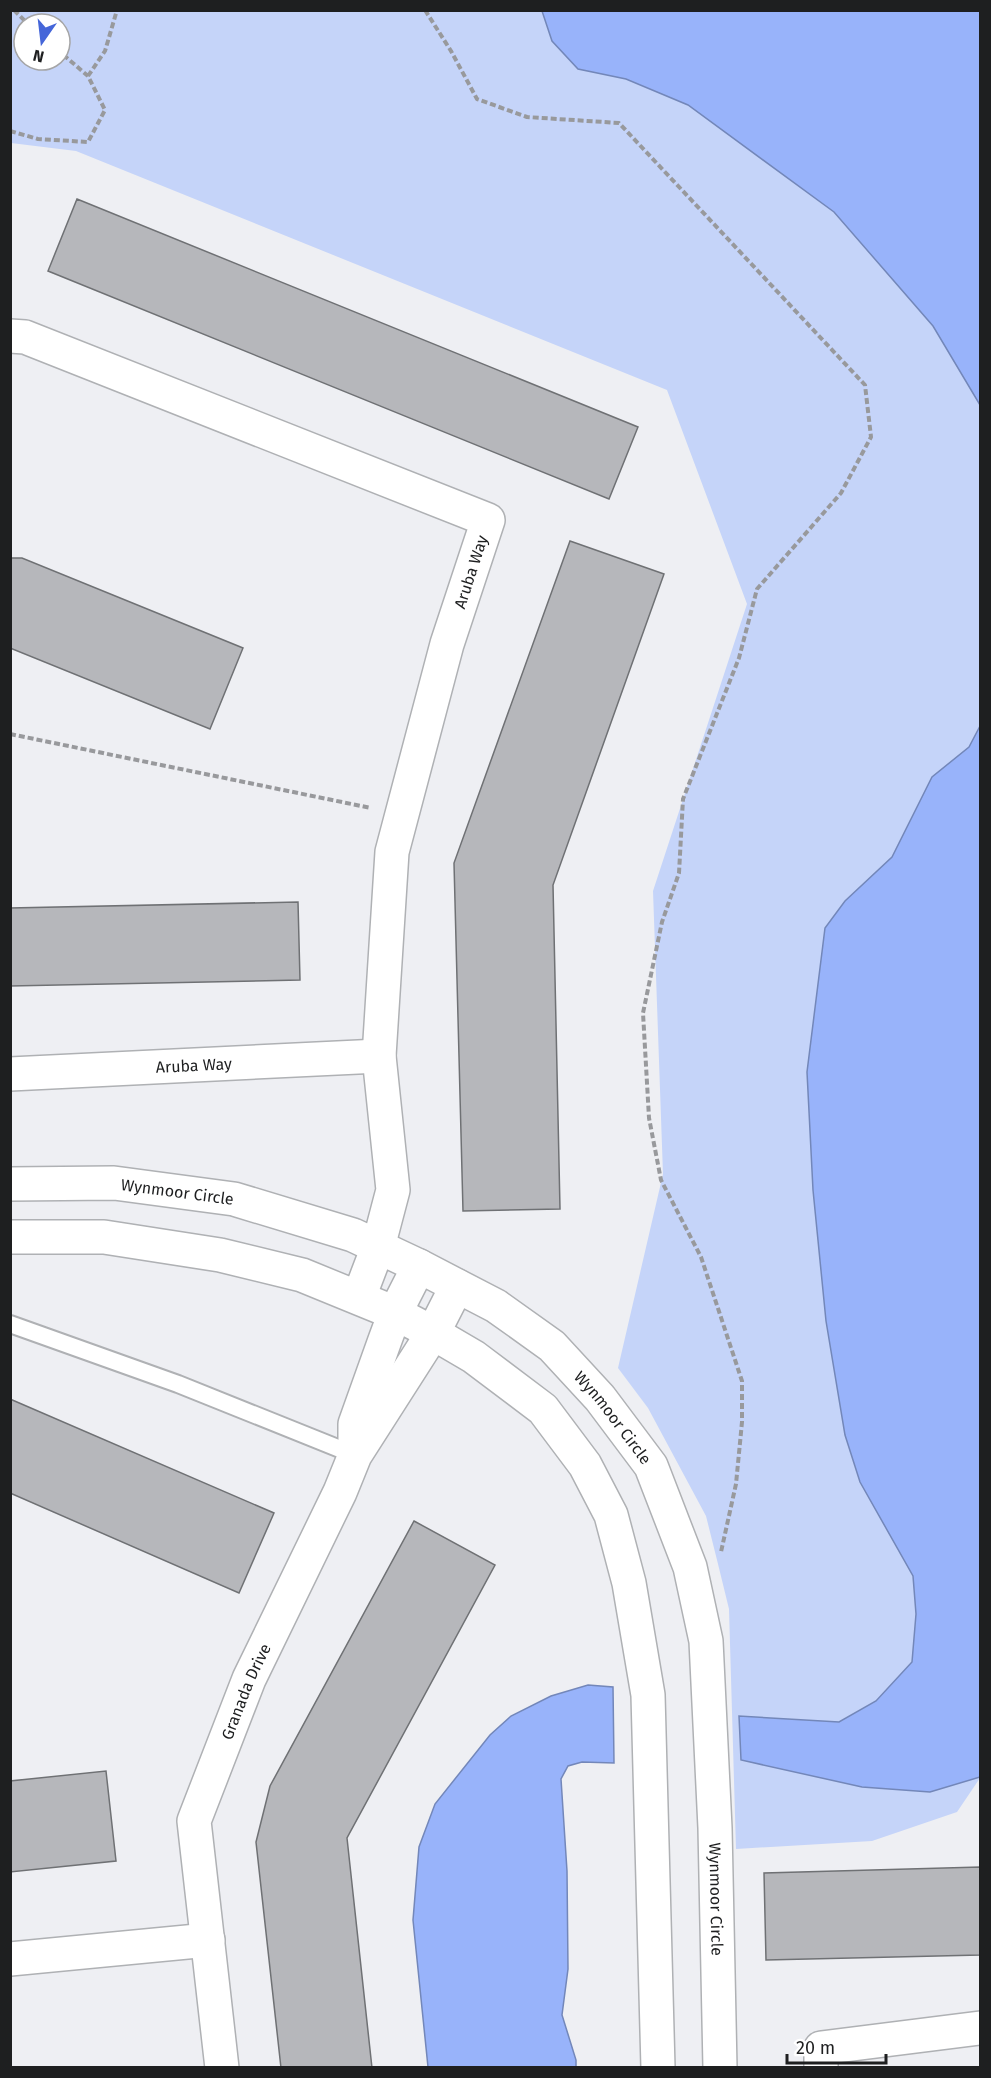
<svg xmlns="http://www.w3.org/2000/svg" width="991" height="2078" viewBox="0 0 991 2078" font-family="'Fira Sans',sans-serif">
  <rect width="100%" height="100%" fill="#eeeff3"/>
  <path fill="#c5d4f9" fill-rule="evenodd" d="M11 11H980V1778L957 1812 872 1841 736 1849 729 1609 718 1564 706 1516 648 1408 618 1368 663 1174 653 891 747 604 667 390 76 151 11 143ZM24 24H60V60H24Z"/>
  <path fill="#98b3fa" stroke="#7387b9" stroke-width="1.5" d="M542 11H980V405L933 326 834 212 688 105 626 79 578 69 552 41Z
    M980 726V1777L930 1792 862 1787 741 1760 739 1716 839 1722 876 1701 912 1662 916 1614 913 1576 860 1482 845 1435 826 1321 813 1190 807 1072 825 928 845 901 892 857 932 777 969 747Z
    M588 1685 613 1687 614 1763 582 1762 568 1766 561 1779 567 1871 568 1969 562 2015 576 2060V2067H428L413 1920 419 1847 435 1804 490 1735 511 1716 551 1696Z"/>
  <path fill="#b6b7bb" stroke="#6f7174" stroke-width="1.5" d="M77 199 638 427 609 499 48 271Z
    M570 541 664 574 553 885 560 1209 463 1211 454 863Z
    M10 558H22L243 648 210 729 10 648Z
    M298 902 300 980 10 986V908Z
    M10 1399 274 1513 239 1593 10 1493Z
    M414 1521 495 1565 347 1838 372 2068H281L256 1842 270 1786Z
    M106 1771 116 1861 10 1872V1781Z
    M980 1867V1955L766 1960 764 1873Z"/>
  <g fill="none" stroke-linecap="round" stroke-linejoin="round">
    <defs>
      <path id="service" d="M10 1324 178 1384 355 1455"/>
      <g id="minor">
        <path d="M10 336 25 337 488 520 447 644 392 852 379 1056 393 1190 378 1247 359 1297"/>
        <path id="s1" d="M10 1074 379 1056"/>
        <path id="s2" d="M10 1184 114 1183 234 1199 353 1235 419 1266 496 1306 552 1346 600 1398 651 1466 690 1567 706 1641 715 1828 720 2068"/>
        <path d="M10 1237H104L220 1255 302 1275 395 1313 433 1333 474 1357 543 1409 585 1465 611 1515 629 1583 648 1695 658 2068"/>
        <path d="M355 1441V1424L385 1340 395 1313 419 1266"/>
        <path d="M10 1959 208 1940"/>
        <path id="s3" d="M222 2068 194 1821 249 1679 340 1492 355 1455 433 1333 457 1286"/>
        <path d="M821 2068V2048L980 2028"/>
      </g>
    </defs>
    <use href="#service" stroke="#afb1b4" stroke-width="20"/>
    <use href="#minor" stroke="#afb1b4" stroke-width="36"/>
    <path stroke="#98999c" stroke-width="4" stroke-dasharray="6 3" stroke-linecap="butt" d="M14 10 28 24
      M425 10 451 51 477 99 527 117 619 123 865 385 871 437 841 493 757 589 739 658 683 799 679 873 662 922 643 1013 649 1118 661 1180 701 1257 742 1381V1422L736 1484 721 1552
      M88 76 105 51 117 10
      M10 131 38 139 88 142 105 110 88 76 60 52
      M10 734 371 808"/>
    <use href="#service" stroke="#fff" stroke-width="16"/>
    <use href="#minor" stroke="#fff" stroke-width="33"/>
  </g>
  <g text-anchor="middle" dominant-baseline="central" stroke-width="4.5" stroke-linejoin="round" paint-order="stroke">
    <g font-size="16" fill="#1e1f20" stroke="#fff">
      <text transform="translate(471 572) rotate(-72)">Aruba Way</text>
      <text stroke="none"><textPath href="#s1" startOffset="184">Aruba Way</textPath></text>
      <text stroke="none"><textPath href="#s2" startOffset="168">Wynmoor Circle</textPath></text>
      <text stroke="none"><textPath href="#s2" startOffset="672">Wynmoor Circle</textPath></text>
      <text stroke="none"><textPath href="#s3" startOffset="388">Granada Drive</textPath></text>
      <text stroke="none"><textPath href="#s2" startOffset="1176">Wynmoor Circle</textPath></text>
    </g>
  </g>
  <rect width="991" height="2078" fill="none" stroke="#1e1f20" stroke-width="24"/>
  <g transform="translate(42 42) rotate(194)"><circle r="28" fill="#ffffff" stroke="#a5a5a6" stroke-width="1.5"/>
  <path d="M0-4.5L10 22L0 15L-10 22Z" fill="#4566d9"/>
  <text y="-9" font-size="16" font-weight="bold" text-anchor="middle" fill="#1e1f20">N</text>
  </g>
  <path d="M787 2054v9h99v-9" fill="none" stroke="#1e1f20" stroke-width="3"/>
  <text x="796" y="2054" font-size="18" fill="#1e1f20" stroke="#ffffff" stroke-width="4.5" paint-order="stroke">20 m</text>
</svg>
